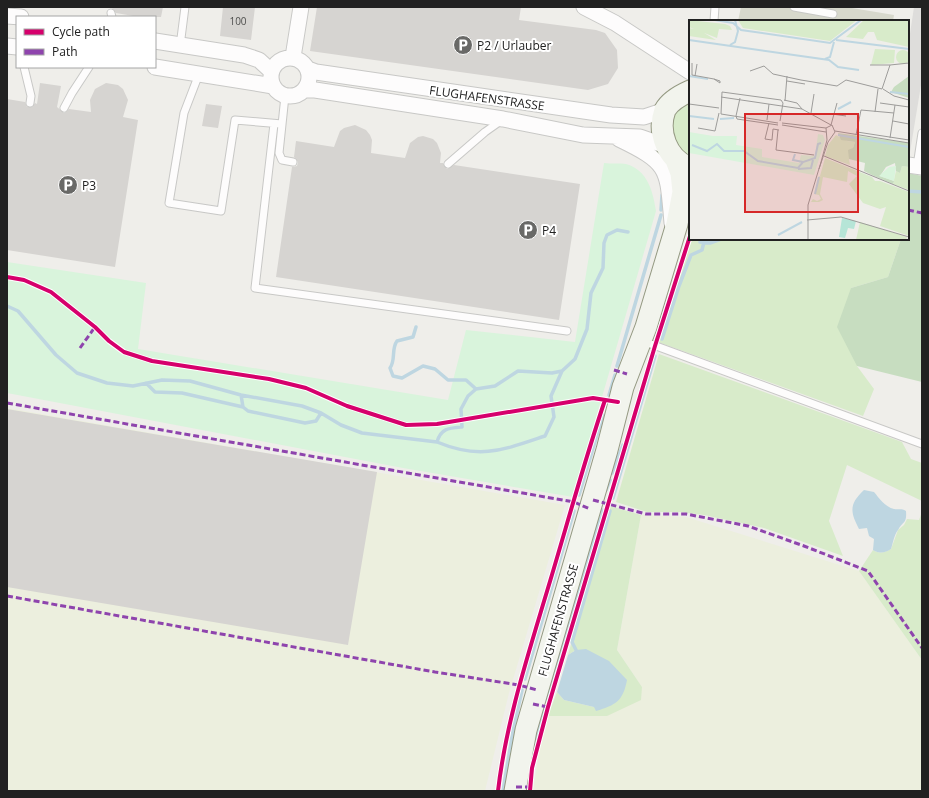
<svg xmlns="http://www.w3.org/2000/svg" width="929" height="798" viewBox="0 0 929 798" font-family="'Open Sans',sans-serif">
  <rect width="100%" height="100%" fill="#efeeea"/>
  <path fill="#dedddb" d="M914 7H922V79L910 152H908V47Z"/>
  <path fill="#d7d8cc" d="M741 7H846L894 15 893 21H738Z"/>
  <path fill="#ecefde" d="M7 408 565 505 509 693 485 791H7Z
    M641 515 686 517 859 571 922 660V791H533L540 747 548 716H607L642 687 617 650Z"/>
  <path fill="#d8ebca" d="M690 98V165L672 154 668 116Z
    M692 239H901L888 277 851 288 857 366 874 389 863 416 658 342Z
    M659 354 902 442 911 459 922 463V501L847 465 829 521 843 556 764 528 704 515 680 512H647L616 502Z
    M610 506 641 515 617 650 642 687 641 700 607 716H548L557 692 564 700 594 707 576 650 568 655Z
    M922 512V660L859 571 873 550C880 554 884 553 891 549L898 530 904 525 907 519 919 520Z"/>
  <path fill="#c7ddc0" d="M908 173 922 176V382L857 366 837 327 851 288 888 277 901 239H908Z"/>
  <path fill="#d9f4dc" d="M604 163C611 164 620 163 626 164 648 170 653 192 656 211L573 497 403 468 7 393V262L146 283 138 349 448 400 466 330 575 342Z"/>
  <path fill="#bed6e1" d="M864 490 874 492C879 498 885 507 894 509 899 510 901 508 906 511 907 524 903 521 898 530 894 535 893 543 891 549 885 553 880 554 873 550L874 539 869 536 867 528 859 529C850 512 849 504 864 490Z
    M586 649 609 661 627 680C623 701 616 705 596 711L594 707 564 700 557 692 568 655 576 650Z"/>
  <g fill="none" stroke-linecap="round" stroke-linejoin="round">
    <path stroke="#bed6e1" stroke-width="3.5" d="M908 191 922 192
      M661 210 662 195
      M700 242 710 243 721 239
      M7 306 18 311 56 355 77 373 107 383 133 386 162 380 190 381 241 395 302 406 321 413 341 425 362 433 437 442C441 428 449 428 462 427L461 409 468 396 476 389 495 386 518 371 552 373 562 371 575 359 587 329 591 293 603 268 604 243 607 235 617 230 628 232
      M416 327 413 337 397 341C391 349 396 360 390 368L393 376 402 378 423 366 435 369 448 380H466L476 389
      M662 339 679 286 691 255 702 250 704 242
      M617 366 661 215
      M146 383 155 392 182 393 243 407
      M241 395 243 407 248 411 305 423 316 421 321 413
      M609 395 615 375
      M437 442C480 460 503 450 545 436L554 417 551 396 562 371
      M612 473 623 445
      M606 490 610 480
      M579 495 603 415
      M613 498 655 356
      M576 650 572 642 610 511
      M525 679 574 511
      M546 700 602 510
      M534 747 544 709
      M529 783 532 753
      M503 791 513 731 522 690
      M528 791V790"/>
  </g>
  <path fill="#d6d4d1" d="M111 7H163L161 17H139L116 13Z
    M223 7H255L251 40 220 36Z
    M317 7H521L519 20 596 30 605 33 617 50 618 68 608 84 588 90 310 51Z
    M40 83 61 86 57 107 64 113 69 109 91 112 90 100 95 89 106 83 118 85 123 89 128 100 123 117 138 120 115 267 7 250V99L25 102 27 107H32L35 103 37 104Z
    M206 104 222 106 218 128 202 126Z
    M355 125 366 130 370 135 372 140 371 153 405 158 410 143 418 137 423 136 433 139 437 143 441 153 440 163H443L447 169 454 165 580 184 559 320 276 277 292 167 297 166 298 162 294 157 296 141 334 147 340 131 344 128Z
    M7 409 377 472 348 645 7 587Z"/>
  <g fill="none" stroke-linecap="round" stroke-linejoin="round">
    <defs>
      <path id="lane" d="M794 7 833 14
        M111 13 112 17
        M714 21 715 7
        M180 46 185 7
        M24 67 31 96 30 103
        M199 74 184 113 169 203 221 211 235 120 282 124
        M285 96 279 153 282 160 293 162
        M64 108 72 93 89 67
        M274 124 255 288 567 331
        M448 164 485 132 502 120
        M917 166 922 133
        M648 343 922 444"/>
      <path id="street" d="M584 7 615 23 690 72
        M7 16 21 17
        M155 41 244 55 259 60 271 71
        M7 46 17 47
        M293 57 301 7
        M271 77a19 19 0 1 1 38 0a19 19 0 1 1-38 0Z
        M155 67 273 86
        M308 69 316 72 611 115 644 117 665 110
        M304 90H315L503 119 583 135 640 137 666 146
        M619 139C671 164 667 169 672 223
        M908 165 922 167"/>
      <path id="secondary" d="M688 167C667 158 657 132 665 110 670 101 681 95 690 91
        M515 791 526 730 607 450 623 387 646 327 677 224 683 192 681 173 676 160"/>
    </defs>
    <use href="#lane" stroke="#c8c8c6" stroke-width="9"/>
    <use href="#street" stroke="#c8c8c6" stroke-width="17"/>
    <use href="#secondary" stroke="#949982" stroke-width="23"/>
    <use href="#lane" stroke="#fdfcfc" stroke-width="7"/>
    <use href="#street" stroke="#fdfcfc" stroke-width="15"/>
    <use href="#secondary" stroke="#f2f4ed" stroke-width="21"/>
    <path stroke="#8e44ad" stroke-width="3" stroke-dasharray="6 3" stroke-linecap="butt" d="M908 210 922 213
      M80 348 95 327
      M614 370 627 374
      M7 403 574 502 590 509
      M593 500 646 514H686L748 526 804 546 868 571 922 648
      M7 596 435 672 519 685 537 690
      M533 704 548 707
      M516 787H530"/>
    <defs>
      <path id="cycleway" d="M7 277 24 280 51 292 95 327 109 341 124 352 152 361 269 379 306 388 347 406 406 425 437 424 593 398 618 402
        M498 791C506 722 528 655 548 588 567 525 584 462 605 400
        M530 791 532 768 548 707 655 346 690 236"/>
    </defs>
    <use href="#cycleway" stroke="#fff" stroke-width="6"/>
    <use href="#cycleway" stroke="#d6006c" stroke-width="4"/>
  </g>
  <defs>
    <symbol id="parking-disc" viewBox="-11 -11 22 22"><circle r="9.5" fill="#696967" stroke="#fff"/><path d="M-3.5-5.5H1a3.5 3.5 0 0 1 0 7H-1V5.5H-3.5ZM-1-3.4V-.6H.8a1.4 1.4 0 0 0 0-2.8Z" fill="#fff"/></symbol>
  </defs>
  <g fill-rule="evenodd">
    <use href="#parking-disc" x="452" y="34" width="22" height="22"/>
    <use href="#parking-disc" x="57" y="174" width="22" height="22"/>
    <use href="#parking-disc" x="517" y="219" width="22" height="22"/>
  </g>
  <g text-anchor="middle" dominant-baseline="central" stroke-width="4" stroke-linejoin="round" paint-order="stroke">
    <g font-size="10" fill="#4e4e4d">
      <text x="238" y="21">100</text>
    </g>
    <g font-size="12" fill="#212121" stroke="#fff" text-anchor="start">
      <text x="477" y="45">P2 / Urlauber</text>
      <text x="82" y="185">P3</text>
      <text x="542" y="230">P4</text>
    </g>
    <g font-size="12" fill="#212121" stroke="#fff">
      <text transform="translate(487 98) rotate(8)">FLUGHAFENSTRASSE</text>
      <text transform="translate(558 620) rotate(-74)">FLUGHAFENSTRASSE</text>
    </g>
  </g>
  <g transform="translate(689 20)">
    <rect width="220" height="220" fill="#efeeea"/>
    <path d="M0 0 36 4 41 6 43 10 30 9 28 18 0 7ZM49 0H168L141 21 54 8ZM175 0H220V27L188 20 185 12H179L174 19 157 17ZM0 8 10 10 27 20 0 16ZM186 29 206 30 205 43 182 45ZM207 37a7 7 0 1 1 14 0a7 7 0 1 1-14 0ZM147 115 158 121 166 122 160 139 161 145 136 136 139 125ZM136 138 183 157 186 161H191L220 172V216L191 206 197 187 191 189 174 183 160 164 168 156 159 151 158 162 134 157 131 174 134 180 130 182H122L124 179 128 181 132 179 130 175 125 174 130 156 133 157 131 156ZM213 146 220 147V170L204 164 207 151 211 153ZM171 202 218 217 217 220H167Z" fill="#d8ebca"/>
    <path d="M220 56V78L202 72 205 67ZM149 113 220 123V147L213 146 211 153 207 151 206 143 197 147 191 156 205 161 204 164 183 155 175 151 176 143 160 139 159 130 164 128 166 122 152 120Z" fill="#c7ddc0"/>
    <path d="M0 112 24 116H48L47 125 73 129V137L110 143 112 135 126 136 129 114 134 115 136 120 125 155 0 133ZM207 146 205 161 190 156 200 147Z" fill="#d9f4dc"/>
    <path d="M153 198 167 201 165 209 159 208 156 218 150 217Z" fill="#b6e5d7"/>
    <path fill="none" stroke="#bed6e1" stroke-width="2" d="M26 0 44 3 52 10 141 23 172 0M0 20 140 40 149 47 170 50M147 20 220 29M41 25 46 22 49 11 46 0M136 39 141 37 145 22M0 56 19 59M201 72 220 74M149 89 162 82M0 96 25 99M31 99 45 98M149 115 220 127M3 125 18 131 28 124 35 131H55L69 141 109 148 114 142 126 138 129 124 132 123M106 134 104 140 114 142M109 149 122 148 124 140M126 174 130 157M89 215 113 202"/>
    <path fill="none" stroke="#9d9c9a" stroke-width="1" d="M3 43V55L25 59 31 63V61L25 59M181 45H201M61 51 75 46 84 54 112 60 148 66 157 60 193 69 201 45 220 43M6 56 8 44M98 61 116 64M194 69 205 76 220 80M32 77 113 89 142 105M95 80 108 83 113 89M96 81 98 56M191 83 220 87M0 84 30 88M186 92 189 69M122 93 125 74M143 94 157 96M47 96 48 99 89 105M47 96 51 78M78 100 80 84M204 101 220 104M80 103 76 119 83 120 84 109 90 110M89 103 32 94 33 72 92 80 94 83 91 101M93 103 137 108M93 105 137 112M142 105 148 83M9 108 26 111 30 93M89 110 87 130 125 135M146 111 220 123M168 112 220 120M167 115 172 90 205 93M201 118 206 85M135 136 220 171M118 200 152 197 220 217M119 220V185L132 142 138 120 137 108 143 105 146 112 139 122 130 149"/>
    <path fill="#d62828" fill-opacity="0.15" stroke="#d62828" stroke-width="2" d="M56 94H169V192H56Z"/>
    <rect width="220" height="220" fill="none" stroke="#212121" stroke-width="2"/>
  </g>
  <rect width="929" height="798" fill="none" stroke="#212121" stroke-width="16"/>
  <rect x="16" y="16" width="140" height="52" fill="#ffffff" stroke="#a6a6a6"/>
  <rect x="24" y="29" width="20" height="6" fill="#d6006c" stroke="#a6a6a6"/>
  <text x="52" y="36" font-size="12" fill="#212121">Cycle path</text>
  <rect x="24" y="49" width="20" height="6" fill="#8e44ad" stroke="#a6a6a6"/>
  <text x="52" y="56" font-size="12" fill="#212121">Path</text>
</svg>
